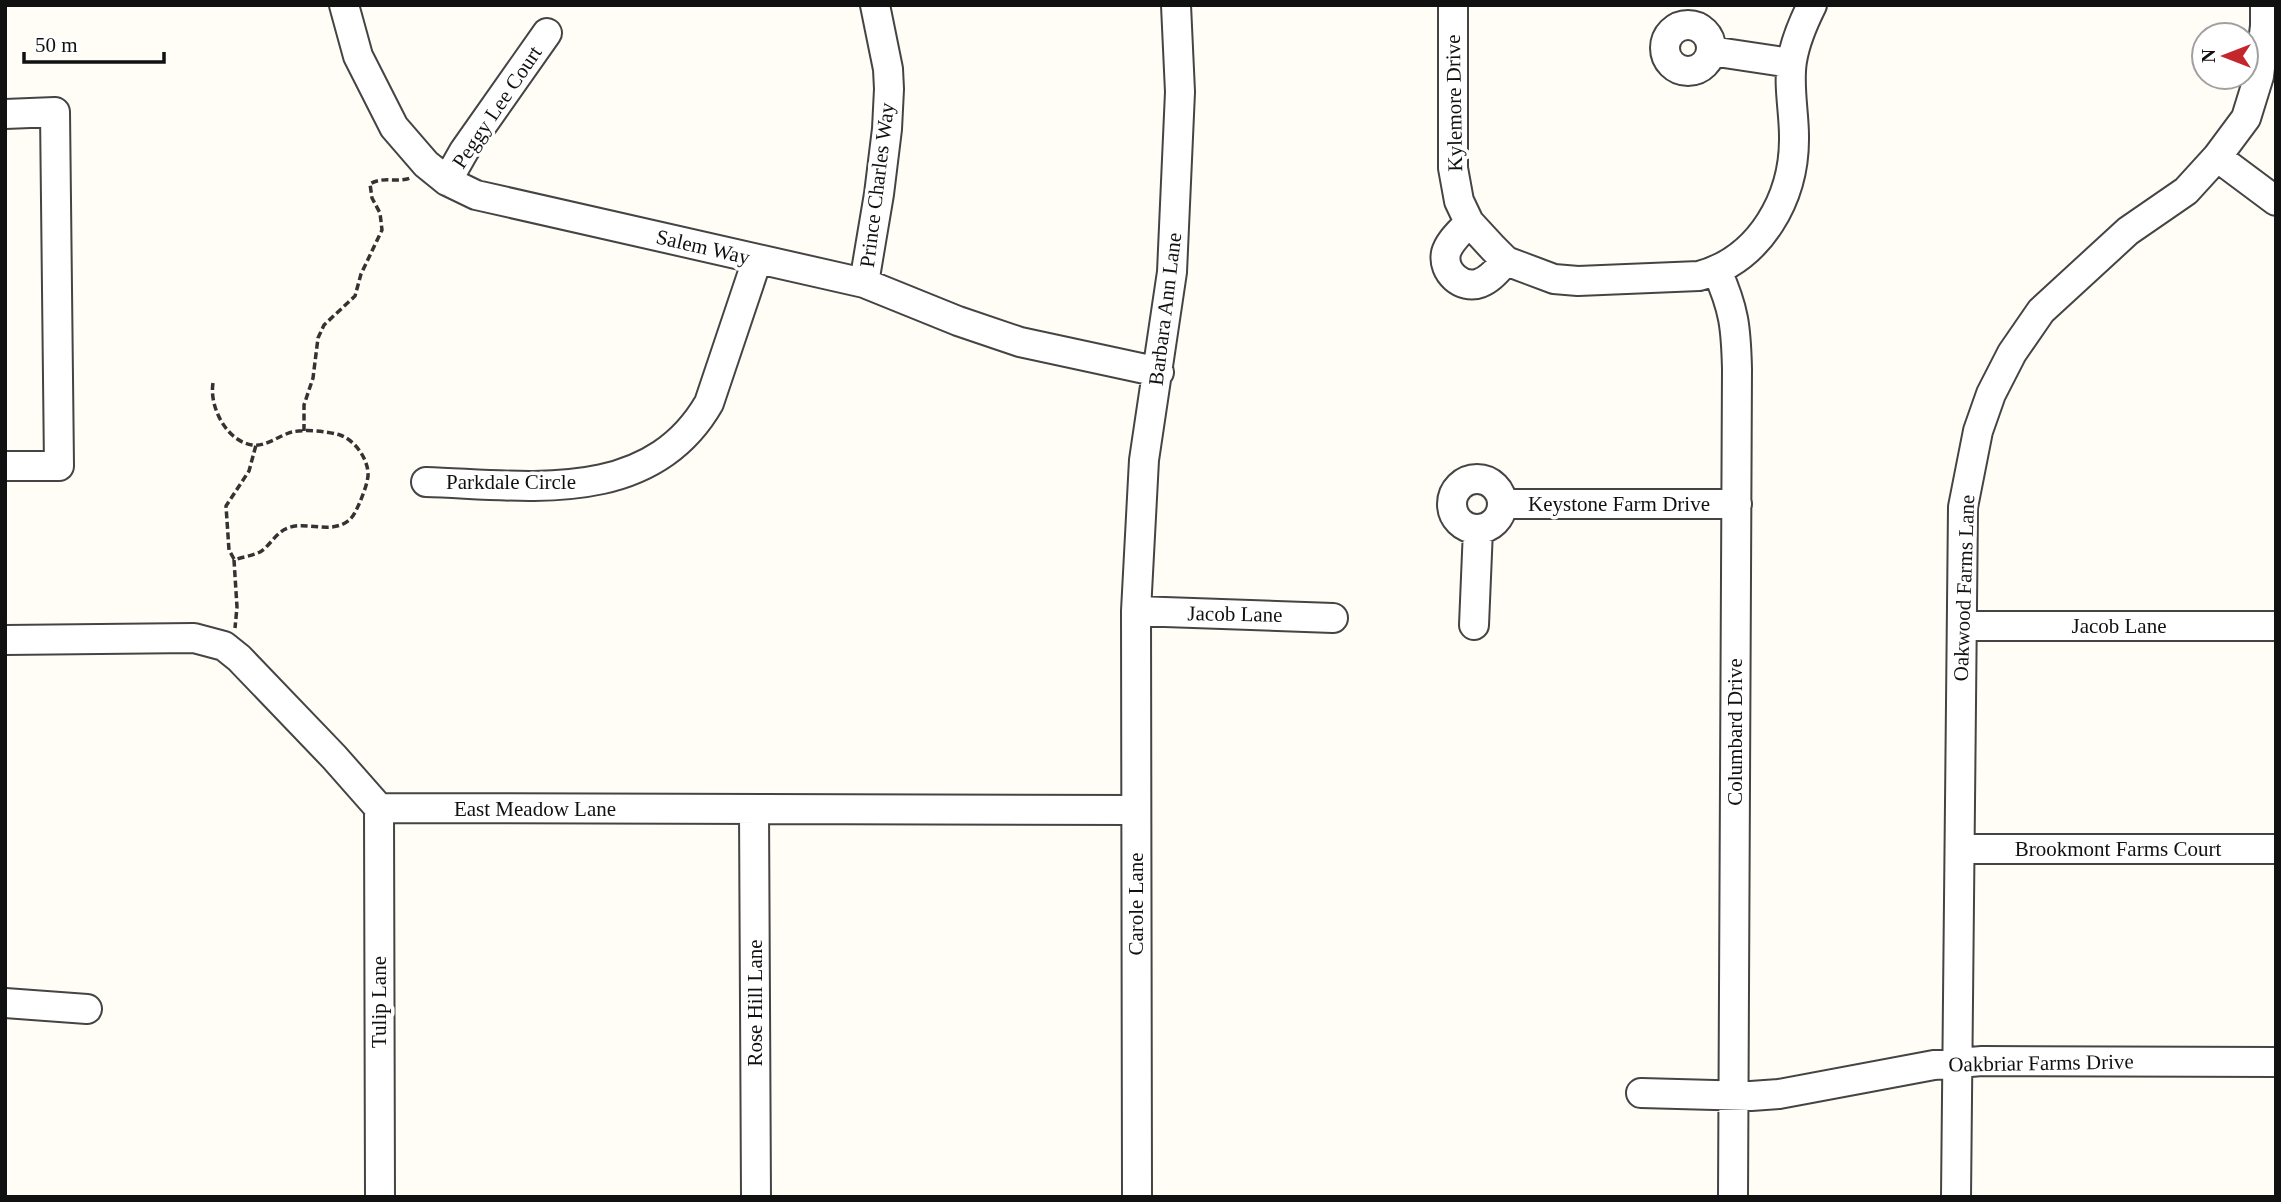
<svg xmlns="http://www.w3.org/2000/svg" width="2281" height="1202" viewBox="0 0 2281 1202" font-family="'Times New Roman',serif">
  <rect width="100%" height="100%" fill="#fffdf5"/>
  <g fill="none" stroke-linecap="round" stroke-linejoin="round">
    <defs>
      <path id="minor" d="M344 5 358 56 394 127 426 164 447 181 476 195 864 283 958 321 1020 342 1159 372
        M1453 5V168L1459 201 1469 222 1493 248 1506 261 1554 279 1578 281 1699 276C1761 259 1795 197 1794 136 1794 112 1788 85 1792 61 1795 42 1803 23 1812 5
        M1665 48a23 23 0 1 1 46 0a23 23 0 1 1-46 0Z
        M1711 51 1791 63
        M5 114 55 112 59 466H5
        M2217 157 2276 201
        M447 181 464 151 547 33
        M1469 222C1462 231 1449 241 1446 253 1442 272 1462 290 1480 283 1491 279 1498 269 1506 261
        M1717 271C1734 309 1736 327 1737 369L1733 1197
        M864 283 879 194 887 129 889 89 888 69 875 5
        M1452 504a25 25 0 1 1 50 0a25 25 0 1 1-50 0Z
        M426 482C526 485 649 507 709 403L757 260
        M1502 504H1737
        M1136 611 1333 618
        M1474 625 1478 529
        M1962 626H2276
        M5 640 194 638 224 646 239 658 334 757 379 808 1135 810
        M379 808 380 1197
        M754 810 756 1197
        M1960 849H2276
        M5 1003 87 1009
        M1641 1093 1751 1096 1779 1094 1934 1065 1982 1061 2276 1062
        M1137 1197 1136 611 1144 460 1172 272 1180 92 1176 5
        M1956 1197 1963 507 1978 431 1991 394 2012 353 2041 311 2128 231 2186 191 2217 157 2246 118 2259 76 2265 26V5"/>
    </defs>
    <use href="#minor" stroke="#444" stroke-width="32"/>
    <path stroke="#333" stroke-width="3.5" stroke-dasharray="7 3.5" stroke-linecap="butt" d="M213 383C209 406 226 441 252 445 266 447 280 435 292 432 306 429 326 431 340 435 355 440 369 460 368 476 367 485 363 494 360 502 356 510 354 518 345 523 327 533 305 521 288 528 276 532 270 546 260 552 252 556 242 557 234 560L237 607 235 628
      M304 431V405L313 378 318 338 324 325 355 296 361 274 382 230 380 213 372 198 370 184C382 176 397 183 410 178
      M234 559 229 550 226 506 249 471 256 445"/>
    <use href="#minor" stroke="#fff" stroke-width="28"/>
  </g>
  <g text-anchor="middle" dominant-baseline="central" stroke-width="7" stroke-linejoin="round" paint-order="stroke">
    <g font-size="21" fill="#111" stroke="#fff">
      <text transform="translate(1454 103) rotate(-91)">Kylemore Drive</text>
      <text transform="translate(497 107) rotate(-56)">Peggy Lee Court</text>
      <text transform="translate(877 185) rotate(-83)">Prince Charles Way</text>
      <text transform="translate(703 247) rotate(13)">Salem Way</text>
      <text transform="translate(1165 309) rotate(-83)">Barbara Ann Lane</text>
      <text x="511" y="482">Parkdale Circle</text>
      <text x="1619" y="504">Keystone Farm Drive</text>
      <text transform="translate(1964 588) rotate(-88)">Oakwood Farms Lane</text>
      <text transform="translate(1235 614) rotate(1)">Jacob Lane</text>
      <text x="2119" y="626">Jacob Lane</text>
      <text transform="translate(1735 732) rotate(-90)">Columbard Drive</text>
      <text x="535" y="809">East Meadow Lane</text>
      <text x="2118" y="849">Brookmont Farms Court</text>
      <text transform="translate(1136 904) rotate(-90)">Carole Lane</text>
      <text transform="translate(379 1002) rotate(-90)">Tulip Lane</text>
      <text transform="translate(755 1003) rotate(-90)">Rose Hill Lane</text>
      <text transform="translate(2041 1063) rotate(-1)">Oakbriar Farms Drive</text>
    </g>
  </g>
  <rect width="2281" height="1202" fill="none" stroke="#111111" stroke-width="14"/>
  <g transform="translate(2225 56) rotate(270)"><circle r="33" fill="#ffffff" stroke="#a0a0a0" stroke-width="2"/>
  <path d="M0-5L12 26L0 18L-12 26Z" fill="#c4262e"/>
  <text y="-10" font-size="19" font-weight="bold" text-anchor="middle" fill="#111111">N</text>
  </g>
  <path d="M24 52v10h140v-10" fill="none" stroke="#111111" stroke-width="3.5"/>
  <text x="35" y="52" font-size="21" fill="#111111" stroke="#ffffff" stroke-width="5" paint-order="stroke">50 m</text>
</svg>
